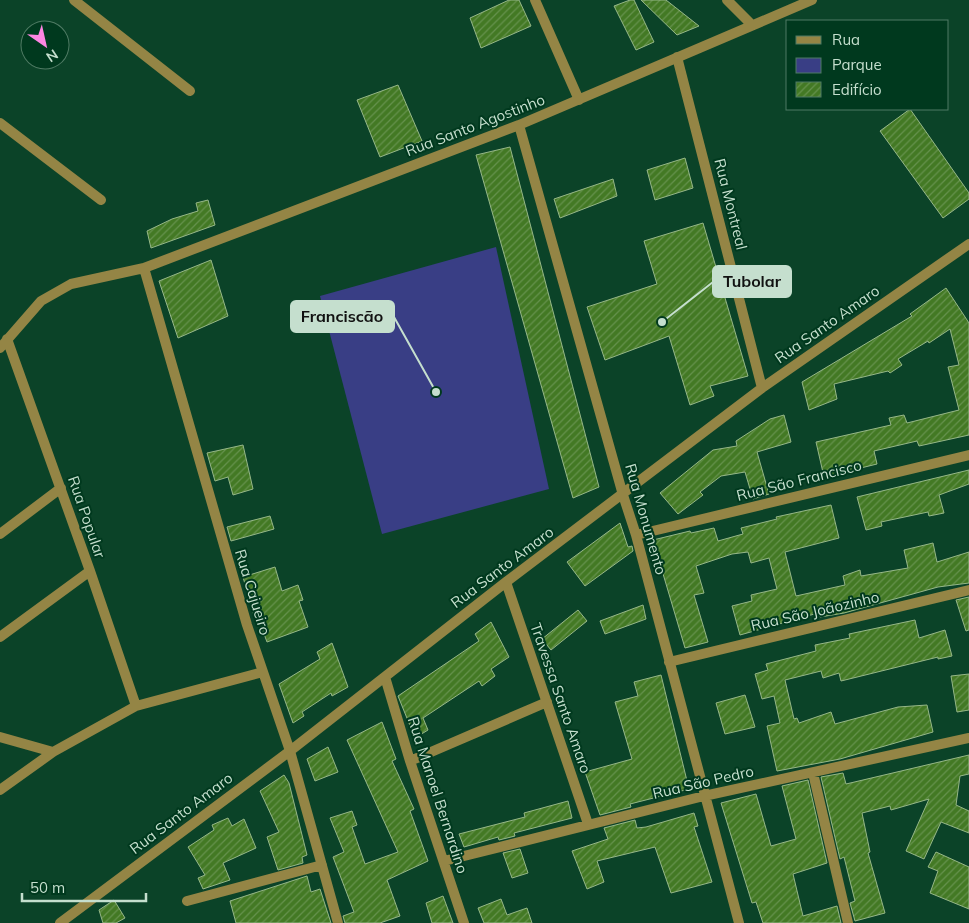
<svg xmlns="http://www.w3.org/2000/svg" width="969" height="923" viewBox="0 0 969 923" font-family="Mulish,sans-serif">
  <defs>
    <pattern id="building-hatch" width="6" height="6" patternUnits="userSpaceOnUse" patternTransform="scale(1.25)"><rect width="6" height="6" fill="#437924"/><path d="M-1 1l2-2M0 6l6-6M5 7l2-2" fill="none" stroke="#65924d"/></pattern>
  </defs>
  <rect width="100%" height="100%" fill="#0b4328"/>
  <path fill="#393e85" d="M496 247 549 489 382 534 320 296Z"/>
  <path fill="url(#building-hatch)" stroke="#96b788" d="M509 0H519L531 26 481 48 470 18Z
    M630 0H634L654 42 636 50 614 6Z
    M641 0H666L699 26 677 35Z
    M398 85 422 141 380 157 357 100Z
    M910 109 969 193V199L943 218 880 131Z
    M510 147 599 487 573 498 476 155Z
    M685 158 693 188 655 200 647 170Z
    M613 179 617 196 560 218 554 199Z
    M208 200 215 225 151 248 147 231 172 219 198 211 196 203Z
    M703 223 748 376 710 386 714 396 690 405 669 336 605 360 587 307 657 284 644 241Z
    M211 260 228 316 178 338 159 281Z
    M946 288 969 323V435L919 446 917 441 874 451 877 464 824 477 816 442 891 425 889 418 904 415 907 423 959 410 948 367 959 365 950 329 929 343 928 341 898 359 902 365 890 373 888 371 834 384 837 399 809 410 802 382 912 316 910 314Z
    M784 415 791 442 757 452 769 494 753 499 745 472 721 476 700 492 703 495 678 514 660 493 713 450 737 446 736 441 770 419Z
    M243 445 253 489 233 495 228 477 215 481 207 453Z
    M969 470V484L939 495 944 513 929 516 928 512 881 522 882 526 866 530 857 497Z
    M831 505 839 538 785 552 796 596 845 585 843 576 860 570 861 576 908 568 904 550 933 543 937 562 969 552V583L938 587 844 613 820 617 818 613 740 635 732 606 752 601 751 595 777 589 769 558 751 563 748 552 732 554 696 566 704 593 694 595 708 642 685 648 653 540 690 531 691 533 714 528 718 541 743 534 741 528 777 519 776 517Z
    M270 516 274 529 231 541 227 527Z
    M620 523 628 547 632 546 633 551 585 586 567 562Z
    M275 567 282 591 298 585 303 600 299 601 308 627 267 642 257 615 254 616 243 577Z
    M969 597V630L966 631 956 600Z
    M643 605 646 619 605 634 600 621Z
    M578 610 587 621 551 650 542 639Z
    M915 620 919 638 945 630 952 656 938 659V657L841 681 839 673 823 678 821 671 785 680 794 719 797 718 799 723 831 712 835 724 898 707 927 705 933 732 840 759 777 771 767 726 780 723 774 696 762 699 755 674 768 670 766 664 816 651 815 645 850 638 849 634Z
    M491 622 509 657 491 669 495 676 482 686 479 681 423 718 428 730 415 738 398 696 479 641 475 634Z
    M332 643 348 687 332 696 331 693 302 712 304 716 293 723 279 684 320 659 317 652Z
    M969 674V710L957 712 951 676Z
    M661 675 689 789 630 804 631 807 600 815 585 772 632 759 615 702 638 696 634 682Z
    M745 695 755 727 725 734 716 703Z
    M382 722 396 759 392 761 414 809 410 811 428 861 387 880 400 916 380 923H345L343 916 354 912 333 857 344 852 330 818 352 811 357 825 352 827 365 864 398 852 347 740Z
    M328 747 338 772 315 781 307 759Z
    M969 755V774L960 776 956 805 969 811V833L941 822 924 859 906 851 929 799 891 810 890 806 862 813 870 852 868 853 885 913 855 921 850 903 855 901 844 857 840 859 821 777 843 773 846 784Z
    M284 775 289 783 307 855 302 857 303 863 278 870 267 837 279 832 260 791Z
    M808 780 827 863 793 874 803 916 837 906 841 923H763L756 902 752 903 721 803 756 794 771 846 796 839 782 786Z
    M568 801 572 818 514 833 515 836 499 840 498 837 464 847 459 834 525 817 524 813Z
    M694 813 698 826 694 827 712 882 671 893 655 847 597 861 604 882 587 889 572 851 608 839 604 828 635 820 637 828 646 827Z
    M228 818 232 826 244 819 256 848 223 863 230 880 203 889 198 878 205 875 188 847 214 830 212 825Z
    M520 849 528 873 512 878 503 853Z
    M936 852 969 867V909L930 893 938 871 928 867Z
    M307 876 311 892 320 889 331 923H236L230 901Z
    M443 896 453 923H432L426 903Z
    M501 899 507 915 527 908 532 923H484L478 908Z
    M114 900 125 918 116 923H103L99 910Z"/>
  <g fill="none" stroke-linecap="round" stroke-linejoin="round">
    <path stroke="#948545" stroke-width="10" d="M74 0 190 91
      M535 0 579 100
      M727 0 752 25
      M677 57 762 388
      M0 123 101 200
      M519 125 623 495 636 535 739 923
      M144 268 247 625 290 751 338 923
      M7 339 90 571 136 706
      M0 348 41 301 71 284 144 268 519 125 812 0
      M0 534 61 488
      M636 535 969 455
      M506 582 588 824
      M0 637 90 571
      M669 662 969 590
      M385 677 410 761 464 923
      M0 737 53 752
      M410 761 547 702
      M813 773 848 923
      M0 790 53 752 136 706 263 672
      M444 861 704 796 969 738
      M187 901 322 865
      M60 923 290 751 506 582 762 388 969 244"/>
  </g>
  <g text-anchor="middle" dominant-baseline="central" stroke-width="4" stroke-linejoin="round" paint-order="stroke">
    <g font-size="15" fill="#c5dfce" stroke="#00391e">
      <text transform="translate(475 125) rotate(-21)">Rua Santo Agostinho</text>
      <text transform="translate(731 204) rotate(76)">Rua Montreal</text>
      <text transform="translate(827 324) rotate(-35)">Rua Santo Amaro</text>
      <text transform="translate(799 480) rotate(-14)">Rua São Francisco</text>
      <text transform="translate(87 517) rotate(71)">Rua Popular</text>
      <text transform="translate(646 519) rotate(74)">Rua Monumento</text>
      <text transform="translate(502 567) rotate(-37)">Rua Santo Amaro</text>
      <text transform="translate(253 592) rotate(73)">Rua Cajueiro</text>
      <text transform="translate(815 611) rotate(-13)">Rua São Joãozinho</text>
      <text transform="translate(561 698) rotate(71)">Travessa Santo Amaro</text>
      <text transform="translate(703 782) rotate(-13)">Rua São Pedro</text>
      <text transform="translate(438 795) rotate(72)">Rua Manoel Bernardino</text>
      <text transform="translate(181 813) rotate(-37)">Rua Santo Amaro</text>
    </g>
  </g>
  <path fill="none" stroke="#c5dfce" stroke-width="2" d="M662 322L713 282M436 392L394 317"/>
  <g fill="#c5dfce" stroke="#00391e" stroke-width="2">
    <circle cx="662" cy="322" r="5"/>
    <circle cx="436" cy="392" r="5"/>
  </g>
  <g fill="#c5dfce" stroke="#c5dfce" stroke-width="2">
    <rect x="713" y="266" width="78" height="31" rx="5"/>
    <rect x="291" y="301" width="103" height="31" rx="5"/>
  </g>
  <g font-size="16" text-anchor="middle" font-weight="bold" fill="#111">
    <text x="752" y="287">Tubolar</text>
    <text x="342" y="322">Franciscão</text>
  </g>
  <rect x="786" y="20" width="162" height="90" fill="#00391e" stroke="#4f7b64"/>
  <rect x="796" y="36" width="25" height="8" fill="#948545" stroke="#4f7b64"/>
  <text x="832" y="45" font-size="15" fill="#c5dfce">Rua</text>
  <rect x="796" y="58" width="25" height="15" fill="#393e85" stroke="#4f7b64"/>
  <text x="832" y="70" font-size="15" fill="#c5dfce">Parque</text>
  <rect x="796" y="82" width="25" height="15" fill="url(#building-hatch)" stroke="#4f7b64"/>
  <text x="832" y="95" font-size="15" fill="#c5dfce">Edifício</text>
  <g transform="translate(45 45) rotate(146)"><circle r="24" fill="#00391e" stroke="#4f7b64"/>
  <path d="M0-4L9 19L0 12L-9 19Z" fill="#fd86e2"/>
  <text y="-8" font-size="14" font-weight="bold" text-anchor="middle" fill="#c5dfce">N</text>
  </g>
  <path d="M22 893v8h124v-8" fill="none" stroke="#c5dfce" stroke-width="2.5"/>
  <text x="30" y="893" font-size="15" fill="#c5dfce" stroke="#00391e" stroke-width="4" paint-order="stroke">50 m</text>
</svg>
